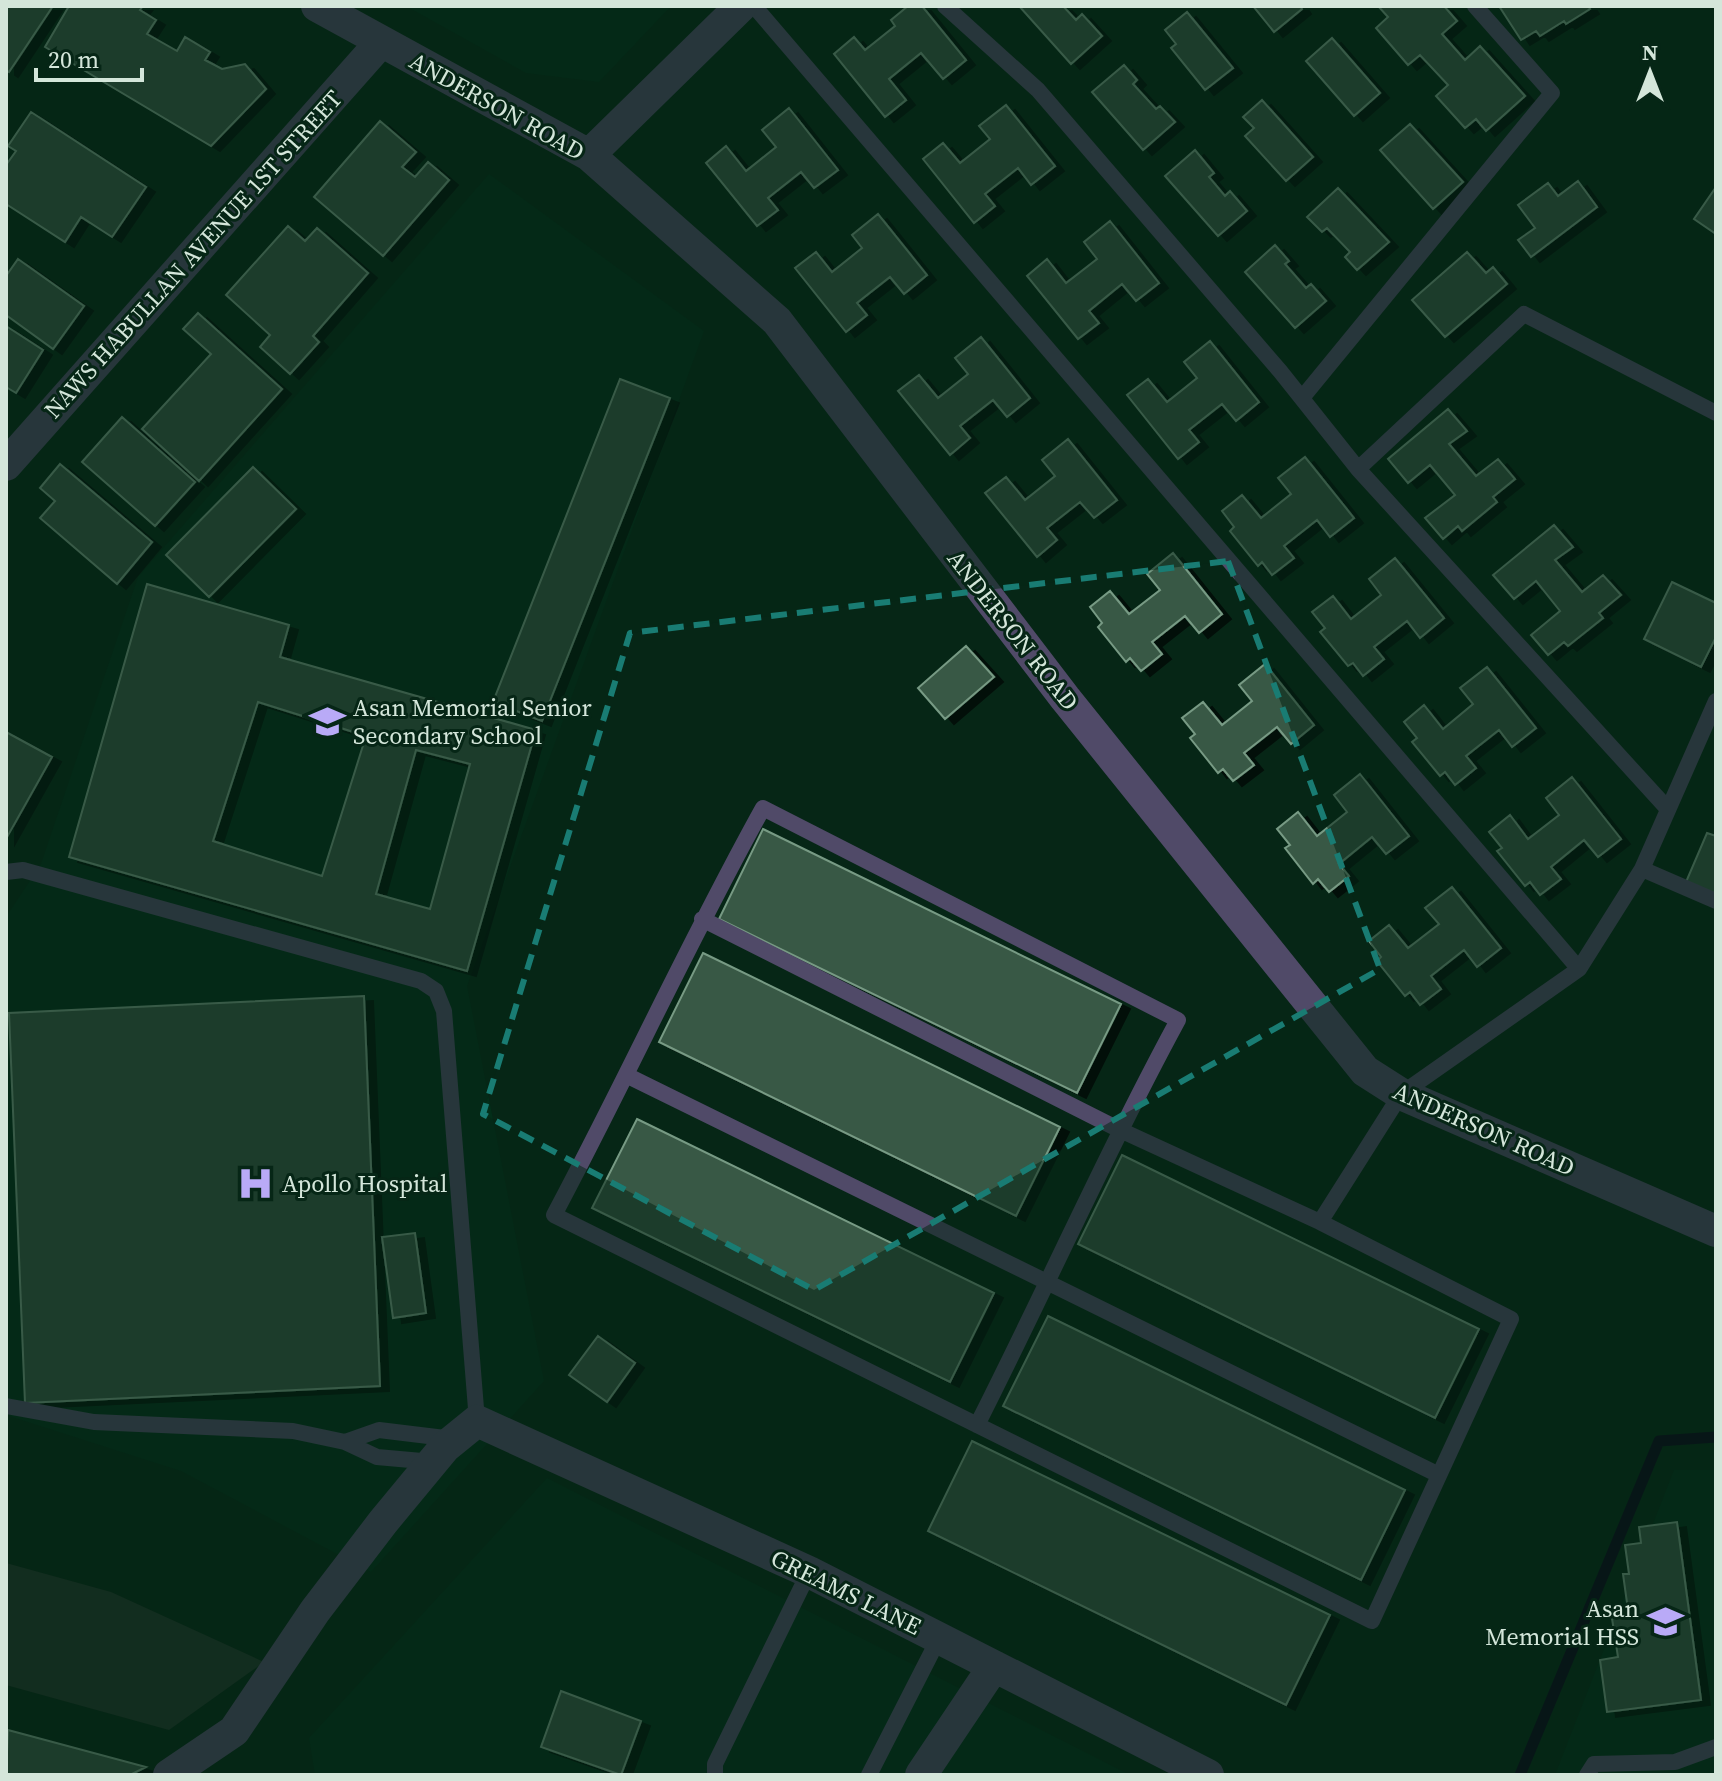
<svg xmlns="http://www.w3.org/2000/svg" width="1722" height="1781" viewBox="0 0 1722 1781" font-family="'Source Serif 4',serif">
  <defs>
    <filter id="shadow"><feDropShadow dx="9" dy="5" stdDeviation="0" flood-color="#0009"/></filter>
  </defs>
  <rect width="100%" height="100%" fill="#062616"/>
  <path fill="#032e19" d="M406 6H671L599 82 526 73Z
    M489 174 704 331 467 986 544 1381 371 1572 181 1471 6 1415V917L41 864 138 577Z
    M1674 1470H1716V1775H1555Z
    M547 1478 1130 1775H315L309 1738Z"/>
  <path fill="#23352a" d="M6 1563 111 1592 264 1662 169 1730 6 1685Z"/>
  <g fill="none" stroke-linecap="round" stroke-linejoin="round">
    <path stroke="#0a041a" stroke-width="11" d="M1520 1775 1659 1441 1716 1437"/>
  </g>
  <path fill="#395845" stroke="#779a84" stroke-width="2" fill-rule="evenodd" filter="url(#shadow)" d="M6 6H53L9 72 6 70Z
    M69 6H143L140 10 156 20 147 34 177 51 185 37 210 52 205 60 222 69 245 64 266 89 211 146 45 47Z
    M908 6H922L966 60 943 79 921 53 889 79 906 100 885 117 834 54 854 37 865 50 895 26 891 20Z
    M1019 6H1063L1076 20 1082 14 1102 36 1071 64Z
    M1253 6H1300L1302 9 1274 32Z
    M1378 6H1444L1457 21 1442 34 1465 60 1480 46 1525 96 1486 131 1476 119 1465 128 1436 96 1448 85 1420 55 1408 65 1376 28 1388 17Z
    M1499 6H1588L1590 9 1566 24 1564 21 1540 36 1536 31 1521 40Z
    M1187 12 1233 68 1205 90 1171 48 1176 44 1165 30Z
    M1332 38 1380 93 1354 116 1306 61Z
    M1124 65 1137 80 1133 84 1156 109 1160 106 1175 122 1143 150 1092 92Z
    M1262 100 1313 157 1286 181 1245 136 1254 128 1243 117Z
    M1006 105 1055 166 1031 185 1018 168 985 194 995 206 974 223 923 159 943 143 960 163 990 139 979 126Z
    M789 108 838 170 814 188 801 172 768 198 778 210 757 226 706 163 726 146 746 171 776 147 762 130Z
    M31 112 146 187 112 237 81 217 65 242 6 204V165L16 151 8 146Z
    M380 121 416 152 402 167 415 177 428 162 449 180 383 256 314 197Z
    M1410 124 1463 182 1433 209 1380 150Z
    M1195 150 1214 173 1209 177 1225 196 1230 191 1247 211 1218 236 1165 176Z
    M1578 181 1597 207 1531 257 1518 240 1535 228 1518 205 1548 183 1558 196Z
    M1716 187V234L1694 219Z
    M1338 188 1389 242 1357 270 1345 257 1350 252 1327 228 1322 232 1307 217Z
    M878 214 927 275 904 294 890 277 857 303 867 315 846 332 795 268 816 252 832 272 862 248 852 235Z
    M1110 221 1159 283 1136 301 1122 284 1089 311 1099 323 1078 339 1027 276 1047 259 1066 283 1097 259 1084 242Z
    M288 226 305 241 317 228 368 273 313 336 319 342 290 374 260 347 270 335 226 295Z
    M1275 245 1289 261 1285 264 1306 288 1311 284 1326 301 1295 328 1245 272Z
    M1467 252 1486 273 1493 267 1507 284 1445 337 1412 300Z
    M18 259 84 306 53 349 6 315V276Z
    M198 313 282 389 199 481 142 429 211 354 183 329Z
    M6 326 43 350 16 393 6 387Z
    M981 337 1030 398 1007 417 993 400 960 426 970 438 950 455 898 391 919 375 938 398 968 374 955 358Z
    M1210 341 1259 402 1236 421 1222 404 1189 430 1199 442 1178 459 1127 395 1148 379 1167 402 1197 378 1184 362Z
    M620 379 670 398 542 721 493 702Z
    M1448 409 1467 431 1449 444 1476 476 1498 459 1515 479 1493 497 1497 502 1462 531 1458 526 1443 539 1425 518 1455 495 1430 465 1408 483 1388 459Z
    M122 417 195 482 155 526 82 462Z
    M1068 439 1117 500 1094 518 1080 502 1047 528 1057 540 1037 557 985 493 1006 477 1025 500 1055 476 1042 460Z
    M1305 457 1354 518 1330 537 1317 520 1284 546 1294 558 1272 575 1262 562 1258 566 1230 531 1234 527 1222 511 1242 495 1261 518 1291 494 1278 478Z
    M60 464 152 542 117 584 40 518 55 501 40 488Z
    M253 467 296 509 209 597 166 555Z
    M1554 525 1573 547 1555 560 1582 592 1603 575 1621 595 1599 613 1603 618 1568 646 1564 642 1548 655 1531 635 1560 611 1536 581 1514 599 1493 575Z
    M1173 553 1222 614 1199 633 1185 616 1152 642 1162 654 1141 671 1130 658 1126 662 1098 627 1102 623 1090 607 1110 591 1129 614 1160 590 1147 574Z
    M1395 558 1444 618 1420 638 1407 621 1374 647 1384 659 1363 676 1353 663 1348 666 1320 632 1325 628 1312 612 1333 596 1351 619 1381 595 1369 579Z
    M1672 582 1716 603V637L1701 667 1644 639Z
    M147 584 289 625 280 657 536 730 467 971 69 857ZM258 702 366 736 322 876 213 841ZM416 750 470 764 430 909 376 894Z
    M966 646 994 677 945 719 918 688Z
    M1265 664 1314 725 1291 744 1277 727 1244 753 1254 765 1233 781 1223 769 1218 773 1190 738 1195 734 1182 718 1203 702 1222 725 1252 701 1239 685Z
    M1487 667 1536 728 1512 747 1499 730 1466 756 1476 768 1455 785 1445 772 1440 776 1412 742 1417 738 1404 722 1424 705 1443 729 1473 704 1460 688Z
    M6 732 52 757 6 839Z
    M1360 774 1409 836 1386 854 1372 837 1339 864 1349 876 1329 892 1318 879 1313 884 1285 848 1290 845 1277 829 1298 812 1317 836 1347 812 1334 795Z
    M1572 777 1621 839 1598 857 1584 840 1551 867 1561 879 1540 895 1530 882 1525 886 1497 851 1502 848 1489 832 1510 815 1528 839 1559 815 1546 798Z
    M763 829 1121 1004 1077 1093 719 919Z
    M1707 833 1716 836V894L1686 882Z
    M1452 887 1501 948 1477 967 1464 950 1431 976 1441 989 1420 1005 1410 992 1405 996 1377 961 1381 957 1369 941 1389 925 1408 948 1439 924 1425 908Z
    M703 953 1060 1127 1016 1216 659 1042Z
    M364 996 380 1386 25 1403 9 1013Z
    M637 1119 994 1293 950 1382 592 1208Z
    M1122 1155 1479 1329 1435 1418 1078 1244Z
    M415 1233 426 1313 393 1318 382 1237Z
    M1048 1316 1405 1490 1361 1580 1003 1406Z
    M598 1336 635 1363 607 1402 569 1375Z
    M972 1441 1330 1615 1286 1705 928 1531Z
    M1677 1522 1701 1700 1607 1712 1600 1660 1618 1657 1611 1612 1628 1610 1623 1574H1629L1625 1545 1641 1543 1639 1527Z
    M561 1691 641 1721 621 1775 541 1747Z
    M8 1730 146 1767 130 1775H6Z"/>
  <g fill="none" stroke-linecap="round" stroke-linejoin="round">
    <path stroke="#504a68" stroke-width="16" d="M754 6 1579 969
      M945 6 1038 90 1280 371 1358 469 1666 807
      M1302 398 1552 93 1475 6
      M1358 469 1524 314 1716 413
      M1642 869 1716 901
      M6 872 23 870 421 981 436 991 444 1011 477 1421
      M702 919 1118 1129 1320 1222 1511 1319 1372 1621 554 1215C626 1080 689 941 763 808L1178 1020C1106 1153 1045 1291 977 1425
      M628 1076 1439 1475
      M1320 1222 1401 1094 1579 969 1642 869 1716 701
      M6 1406 94 1422 293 1431 345 1442 377 1457 433 1462
      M345 1442 379 1430 453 1439
      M715 1775V1764L809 1572
      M869 1775 939 1638
      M1587 1775 1594 1764 1675 1762 1716 1747"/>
    <path stroke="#504a68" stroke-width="32" d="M317 6 589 155 777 321 1065 698 1365 1071 1401 1094 1716 1231
      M589 155 741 6
      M6 465 381 42
      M169 1775 234 1731 315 1611 383 1522 445 1447 477 1421 809 1572 1208 1775
      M921 1775 994 1666"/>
  </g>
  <path d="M0 0H1722V1781H0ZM1228 561 1380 969 814 1290 483 1114 630 633Z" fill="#062616" fill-opacity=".55" fill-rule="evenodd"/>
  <path fill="none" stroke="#197c73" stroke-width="6" stroke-dasharray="16 10" stroke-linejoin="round" d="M1228 561 1380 969 814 1290 483 1114 630 633Z"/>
  <defs>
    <symbol id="school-bare" viewBox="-9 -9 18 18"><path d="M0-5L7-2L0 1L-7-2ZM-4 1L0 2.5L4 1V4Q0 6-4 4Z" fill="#b9aaf7" stroke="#062616" stroke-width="2.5" paint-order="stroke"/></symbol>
    <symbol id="hospital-bare" viewBox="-9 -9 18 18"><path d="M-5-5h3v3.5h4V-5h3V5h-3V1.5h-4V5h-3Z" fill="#b9aaf7" stroke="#062616" stroke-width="2.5" paint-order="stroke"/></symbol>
  </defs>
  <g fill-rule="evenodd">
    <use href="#school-bare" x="302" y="696" width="51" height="51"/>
    <use href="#hospital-bare" x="230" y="1158" width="51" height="51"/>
    <use href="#school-bare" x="1640" y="1596" width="51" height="51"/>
  </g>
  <g text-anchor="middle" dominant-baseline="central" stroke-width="6" stroke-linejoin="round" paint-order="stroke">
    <g font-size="24" fill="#d4e6da" stroke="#062616">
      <text transform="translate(497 106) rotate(29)">ANDERSON ROAD</text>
      <text transform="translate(193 254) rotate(-48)">NAWS HABULLAN AVENUE 1ST STREET</text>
      <text transform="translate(1013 630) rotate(52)">ANDERSON ROAD</text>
      <text transform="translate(1484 1129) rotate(24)">ANDERSON ROAD</text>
      <text transform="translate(846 1592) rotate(26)">GREAMS LANE</text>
    </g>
    <g font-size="24" fill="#d4e6da" stroke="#062616" text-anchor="start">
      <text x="353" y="707">Asan Memorial Senior<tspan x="353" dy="28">Secondary School</tspan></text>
      <text x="282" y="1183">Apollo Hospital</text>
      <text x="1639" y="1608" text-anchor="end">Asan<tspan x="1639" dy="28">Memorial HSS</tspan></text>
    </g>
  </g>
  <rect width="1722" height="1781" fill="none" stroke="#d4e6da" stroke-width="16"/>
  <g transform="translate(1650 72)" stroke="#062616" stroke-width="6" paint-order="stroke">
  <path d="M0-6L14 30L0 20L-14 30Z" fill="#d4e6da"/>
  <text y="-12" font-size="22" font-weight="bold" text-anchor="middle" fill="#d4e6da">N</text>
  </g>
  <path d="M36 68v12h106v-12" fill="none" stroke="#d4e6da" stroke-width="4"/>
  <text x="48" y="68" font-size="24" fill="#d4e6da" stroke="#062616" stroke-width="6" paint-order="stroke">20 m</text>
</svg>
